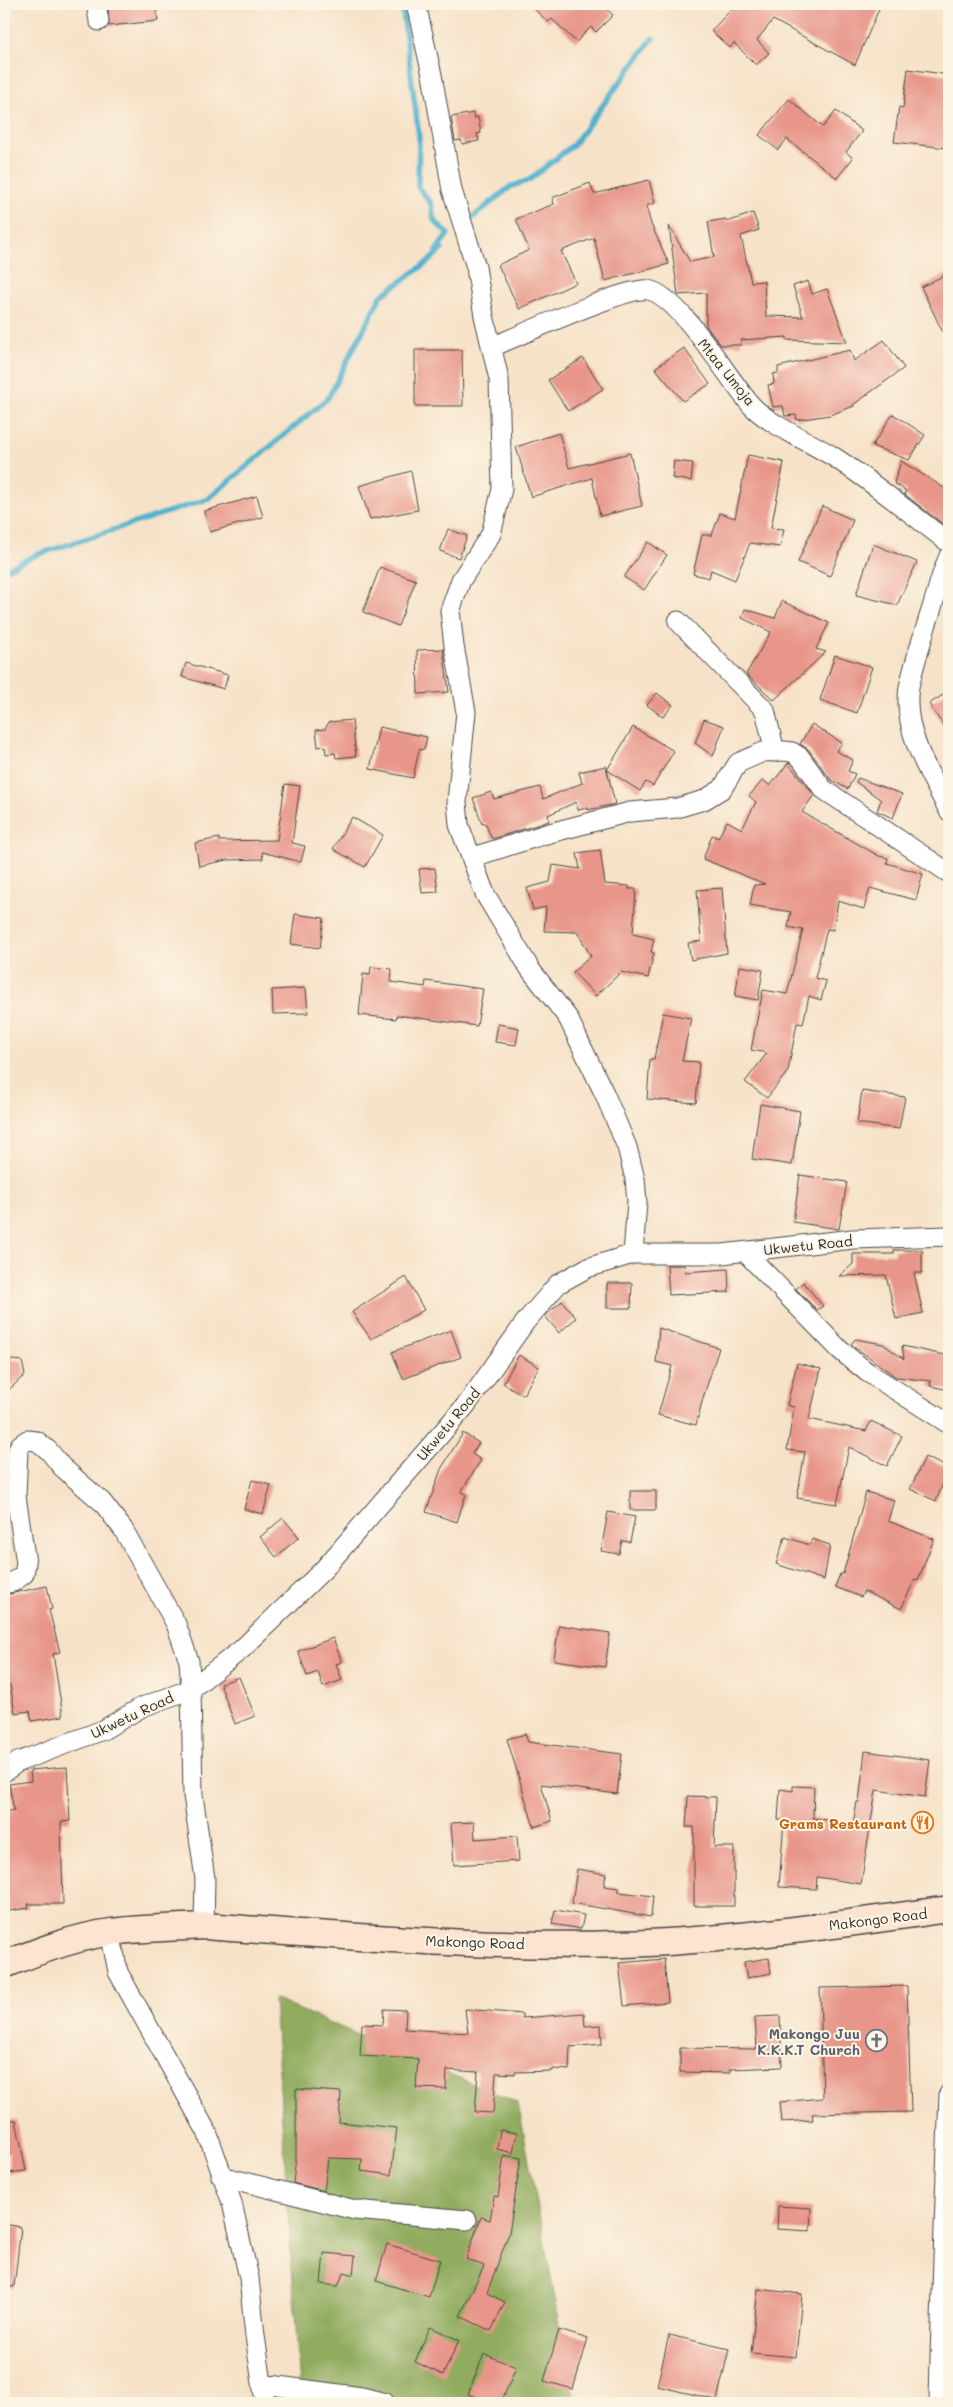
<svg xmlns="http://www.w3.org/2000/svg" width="953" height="2407" viewBox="0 0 953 2407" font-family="Mali,sans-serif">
  <rect width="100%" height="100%" fill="#fcf5e5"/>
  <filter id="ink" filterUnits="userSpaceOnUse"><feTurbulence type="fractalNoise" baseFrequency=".02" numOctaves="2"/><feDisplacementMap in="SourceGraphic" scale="10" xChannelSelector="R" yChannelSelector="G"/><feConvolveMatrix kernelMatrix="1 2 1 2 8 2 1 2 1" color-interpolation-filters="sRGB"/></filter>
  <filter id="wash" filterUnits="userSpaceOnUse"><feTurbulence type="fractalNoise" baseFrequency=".0096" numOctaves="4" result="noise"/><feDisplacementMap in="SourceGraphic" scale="20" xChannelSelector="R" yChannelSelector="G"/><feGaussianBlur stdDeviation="1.12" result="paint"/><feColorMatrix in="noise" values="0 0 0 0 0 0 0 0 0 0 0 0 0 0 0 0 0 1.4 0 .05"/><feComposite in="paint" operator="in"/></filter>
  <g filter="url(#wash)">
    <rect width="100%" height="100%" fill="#f6e2c8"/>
    <path fill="#91ac5f" stroke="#5e6c45" d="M274 1999 518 2103 575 2403H301Z"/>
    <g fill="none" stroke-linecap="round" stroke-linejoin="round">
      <path stroke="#4fb2ce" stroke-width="5.5" d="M402 4 419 137 418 187 431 203 434 220 448 234 436 251
        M466 223 510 187 529 180 573 145 653 38
        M4 570 36 555 208 499 328 398 381 296 428 262 442 249"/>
    </g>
    <g id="blocks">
      <path fill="#e8968a" d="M128 4H156L158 21 109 26 108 6Z
        M529 4H601L613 15 596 32 591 27 576 42 552 19 548 22Z
        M736 4H881L855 65 773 20 757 40 769 53 756 65 734 43 730 48 711 31Z
        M908 69 949 75V129L947 148 894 142 899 107 903 108Z
        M789 99 823 127 836 111 862 131 846 152 853 158 837 178 787 139 778 150 759 135Z
        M473 113 474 118 478 117 481 133 477 134 479 141 462 144 461 140 455 141 451 117Z
        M649 180 655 203 646 206 651 224 669 264 605 281 594 238 561 251 576 283 519 309 498 265 529 250 516 219 554 204 552 198 590 183 594 194Z
        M753 213 759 230 741 236 751 282 764 281 766 316 803 317 793 286 808 281 812 294 827 289 847 342 787 340V337L741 340V345H721L706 326V293L678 295 669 226 690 262 714 257 708 222 726 219 727 222Z
        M949 273V345L921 287Z
        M884 340 904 368 853 405 854 406 830 415 797 420 796 415 785 416 783 406 773 407 768 385 774 384 773 374 778 373V367L850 350 854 361Z
        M684 348 710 384 683 401 655 368Z
        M415 350H462L463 406H415Z
        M583 358 603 389 568 411 548 380Z
        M893 414 925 435 909 460 872 446Z
        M559 433 569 468 630 453 642 506 600 516 592 478 531 497 516 447Z
        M748 455 784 462 771 528 784 529 780 547 750 543 735 580 711 570 709 578 693 574 702 535H712L720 513 735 518Z
        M674 461 693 463 691 481 672 478Z
        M901 461 949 491V529L904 494 906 491 894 483Z
        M411 471 418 510 370 519 359 486Z
        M257 496 263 517 210 532 204 511Z
        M822 506 853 520 830 576 798 562Z
        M448 529 467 536 459 558 440 551Z
        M648 542 667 555 644 590 624 577Z
        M873 544 917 562 897 605 856 595Z
        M380 567 416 580 398 626 363 612Z
        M782 601 829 623 816 649 826 652 774 700 746 674 771 632 742 618 745 609 775 618Z
        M443 649 449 692 418 694 417 650Z
        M835 655 872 667 857 713 820 700Z
        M186 663 228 675 224 689 182 677Z
        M949 691V734L929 704Z
        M657 693 673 705 663 717 647 705Z
        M704 719 724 726 713 756 695 743Z
        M352 720 356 756 336 758 335 753 326 754 325 746 318 747 316 730 325 729 329 722Z
        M812 724 842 743 836 751 853 760 848 771 855 774 848 789 831 780 809 750 800 744Z
        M379 727 427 737 424 749 419 750 413 778 370 769Z
        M633 727 674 751 653 786 646 782 640 791 607 770Z
        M788 763 814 795 802 812 879 856 888 858 887 863 923 874 916 900 870 888 864 909 838 901 833 930 827 929 815 978 826 981 821 1000 809 996 803 1024 797 1023 788 1071 767 1098 745 1082 767 1053 751 1050 763 990 787 994 803 930 788 927 791 912 750 905 754 885 765 884 703 859 712 835 718 838 727 821 742 829 756 802 749 796 763 780 770 786Z
        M606 766 615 804 588 810V808L578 810 576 802 548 815 549 821 492 839 485 823 482 824 473 798 491 792 494 799 540 787 543 799 582 783 579 772Z
        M858 778 902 794 893 818 877 811 881 800 856 782Z
        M285 784 300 786 292 843 305 846 301 862 262 852 263 859 227 860 199 866 195 843 219 838V841L277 840Z
        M352 817 383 835 365 867 333 849Z
        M600 850 605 884 629 886V889H636L633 934 654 939 651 952 654 953 648 978 621 972 596 996 573 972 591 956 577 932 544 931 546 907 533 910 527 888 550 882 553 865 580 869 577 853Z
        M435 868 438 892 422 893 419 869Z
        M722 888 727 953 691 960 688 943 701 941 697 890Z
        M295 914 324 918 320 948 291 944Z
        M740 966 763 970 758 1000 735 996Z
        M371 967 392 969 391 982 425 987 426 981 483 989 477 1026 397 1015 396 1019 359 1015 363 974 370 975Z
        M306 988 308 1013 273 1014 272 990Z
        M663 1013 691 1018 682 1061 699 1062 696 1103 647 1099 650 1059H654Z
        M498 1024 519 1028 516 1045 495 1042Z
        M862 1091 905 1097 899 1129 857 1123Z
        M760 1104 800 1111 792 1165 752 1159Z
        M800 1175 847 1182 839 1229 793 1222Z
        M894 1250H922V1273H914L923 1313 896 1319 886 1275 839 1276 853 1264V1254H894Z
        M667 1265H684L685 1272 728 1269 729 1292 669 1295Z
        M406 1277 424 1310 371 1339 352 1312Z
        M803 1282 823 1306 817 1310 796 1289Z
        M607 1283H632L631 1308H607Z
        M562 1301 576 1318 559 1333 545 1316Z
        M659 1328 719 1348 703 1398 696 1425 658 1415 672 1366 656 1362Z
        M451 1330 461 1357 403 1379 392 1352Z
        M855 1339 883 1344 904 1359 902 1346 949 1356V1390L930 1386 931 1381 896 1377 851 1344Z
        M519 1355 539 1367 523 1395 503 1383Z
        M4 1359 22 1361 25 1375 4 1394Z
        M797 1363 821 1369 809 1419 866 1431 871 1421 902 1436 887 1466 849 1447 837 1504 797 1498 805 1452 787 1450 794 1407 787 1405Z
        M463 1433 479 1443 472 1454 481 1460 461 1492 466 1494 457 1522 426 1512 441 1469Z
        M925 1457 949 1468 936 1501 910 1489Z
        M252 1480 271 1485 263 1514 244 1509Z
        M630 1491H656V1510H630Z
        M866 1492 894 1500 888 1521 934 1539 918 1580 915 1579 901 1609 864 1591 861 1597 835 1587 840 1574H843Z
        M608 1512 635 1517 630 1542 622 1541 619 1554 601 1551Z
        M283 1518 299 1537 276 1557 260 1537Z
        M785 1537 810 1545 812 1539 830 1545 824 1580 776 1564Z
        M47 1586 52 1609 49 1610 60 1652 53 1654 63 1716 32 1721 30 1711 15 1713 10 1685 4 1687V1595Z
        M559 1625 610 1633 605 1667 554 1660Z
        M333 1638 342 1662 336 1664 342 1680 323 1687 318 1672 307 1676 298 1651Z
        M239 1677 255 1716 235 1724 220 1684Z
        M525 1734 528 1742 622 1754 617 1794 541 1784 552 1821 534 1827 507 1739Z
        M865 1751 930 1760 925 1797 876 1790 861 1884 817 1877 816 1889 779 1887 784 1820H778L780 1789 793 1791V1786L814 1787 813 1818 853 1824 857 1802H859Z
        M67 1767 70 1821 61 1822 63 1904H28L29 1908 9 1911 4 1872V1812L14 1810 9 1784 31 1781 30 1770Z
        M688 1796 716 1797 714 1847H734V1906H694V1827H686Z
        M474 1822 475 1839 517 1836 519 1861 454 1865 451 1823Z
        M577 1869 606 1874 604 1886 619 1888V1892L653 1896 651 1917 572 1903Z
        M555 1910 584 1915 581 1929 552 1924Z
        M769 1958 771 1973 747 1978 744 1962Z
        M664 1959 668 2002 624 2006 619 1963Z
        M907 1986 911 2112 812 2114 813 2120 782 2122 780 2102 823 2098 820 1988Z
        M384 2009 406 2010 405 2029 468 2033 465 2009 522 2014V2018L584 2013 585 2026 601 2025 602 2044 570 2047 569 2070 552 2069V2071L515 2072V2074L496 2073 493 2113 475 2112 478 2072 447 2070 446 2089 416 2088 418 2059 360 2056 362 2024 383 2025Z
        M780 2016 782 2067 730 2069V2073L680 2072V2048L757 2049 755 2017Z
        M296 2089 341 2092 339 2122 397 2128 391 2175 361 2171 362 2159 328 2158 324 2191 293 2183 296 2157Z
        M9 2120H16L26 2171 8 2173 9 2152 4 2153V2127L9 2126Z
        M500 2130 517 2133 513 2153 497 2149Z
        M504 2155 521 2158 509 2233 487 2293 505 2302 491 2331 460 2316 484 2266 466 2259 481 2217 490 2220 494 2196 498 2197Z
        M778 2206 811 2208 810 2231 777 2229Z
        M4 2224 21 2227 14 2287 4 2286Z
        M387 2244 440 2260 429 2297 376 2281Z
        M324 2253 355 2256 353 2275 344 2272 338 2286 321 2284Z
        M758 2289 802 2294 796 2357 751 2353Z
        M430 2327 459 2340 443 2375 415 2362Z
        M559 2330 588 2339 573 2389 544 2381Z
        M669 2335 729 2349 717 2400 657 2386Z
        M484 2354 516 2367 501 2403H491L468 2394Z"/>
    </g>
  </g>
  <g filter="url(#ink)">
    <use href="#blocks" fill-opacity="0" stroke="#494643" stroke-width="1"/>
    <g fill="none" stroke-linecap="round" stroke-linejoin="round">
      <defs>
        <path id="street" d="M96 4 99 21
          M416 4 432 75 452 190 476 267 484 316 499 379 502 489 491 534 461 580 450 611 454 646 466 712 457 802 459 825 485 894 530 969 568 1018 605 1095 627 1147 635 1179 637 1202 633 1254
          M492 347C518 336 628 286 648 290 679 295 729 380 751 405 768 424 810 442 834 457 874 483 911 514 949 543
          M949 556C940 576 936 597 929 617 922 640 914 664 909 687 902 731 930 774 949 811
          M678 621 765 710 775 752
          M473 857 546 834 630 812 677 808 704 800 722 789 738 763 763 752 784 751 792 752 800 757 823 789 949 873
          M745 1252 840 1350 867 1372 949 1424
          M4 1584 13 1582 24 1574 26 1563 16 1496 18 1450 20 1445 27 1440 37 1441 49 1451 62 1467 102 1502 123 1529 176 1624 189 1661 191 1689 193 1795 205 1879 204 1926
          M4 1772 18 1762 103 1730 142 1707 191 1689 242 1649 324 1569 467 1404 526 1321 558 1284 587 1268 633 1254H722L853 1239 949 1236
          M110 1932 118 1972 207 2132 232 2203 249 2278 255 2336 265 2403
          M221 2176 355 2210 467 2220
          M263 2384 362 2397 385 2403
          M939 2403C941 2300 945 2197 949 2094"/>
        <path id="secondary" d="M4 1965C38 1951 75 1937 111 1932 142 1928 173 1928 204 1926 358 1937 514 1951 668 1942 762 1936 856 1922 949 1909"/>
      </defs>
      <use href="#street" stroke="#494643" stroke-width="21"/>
      <use href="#secondary" stroke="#494643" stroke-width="29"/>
      <use href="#street" stroke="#fff" stroke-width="19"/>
      <use href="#secondary" stroke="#fde4d1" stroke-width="26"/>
    </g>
  </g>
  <defs>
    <symbol id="restaurant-ring" viewBox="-11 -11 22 22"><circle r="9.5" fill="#fcf5e5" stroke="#e8710a" stroke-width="1.5"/><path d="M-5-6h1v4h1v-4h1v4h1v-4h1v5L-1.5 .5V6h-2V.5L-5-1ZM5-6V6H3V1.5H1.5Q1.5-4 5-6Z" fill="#e8710a"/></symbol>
    <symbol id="church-ring" viewBox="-11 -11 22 22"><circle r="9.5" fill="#fcf5e5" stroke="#6b7280" stroke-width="1.5"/><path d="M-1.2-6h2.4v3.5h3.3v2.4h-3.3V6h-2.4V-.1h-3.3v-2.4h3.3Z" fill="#6b7280"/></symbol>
  </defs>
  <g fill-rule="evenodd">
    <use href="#restaurant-ring" x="910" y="1810" width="25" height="25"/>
    <use href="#church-ring" x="864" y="2028" width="25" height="25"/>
  </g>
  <g text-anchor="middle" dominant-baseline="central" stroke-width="4" stroke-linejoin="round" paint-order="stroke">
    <g font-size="14" fill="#2b2b2b" stroke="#fcf5e5">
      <text transform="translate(727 372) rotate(51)">Mtaa Umoja</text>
      <text transform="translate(808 1245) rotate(-6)">Ukwetu Road</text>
      <text transform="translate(448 1424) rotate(-50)">Ukwetu Road</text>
      <text transform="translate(132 1715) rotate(-25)">Ukwetu Road</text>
      <text transform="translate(878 1919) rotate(-7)">Makongo Road</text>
      <text transform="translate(475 1942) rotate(2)">Makongo Road</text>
    </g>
    <g font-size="14" font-weight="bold" fill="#c56008" stroke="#fcf5e5" text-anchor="end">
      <text x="907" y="1823">Grams Restaurant</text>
    </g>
    <g font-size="14" font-weight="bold" fill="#5b616d" stroke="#fcf5e5" text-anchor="end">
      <text x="860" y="2033">Makongo Juu<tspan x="860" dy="16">K.K.K.T Church</tspan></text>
    </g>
  </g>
  <rect width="953" height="2407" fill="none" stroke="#fcf5e5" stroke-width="20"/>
</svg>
